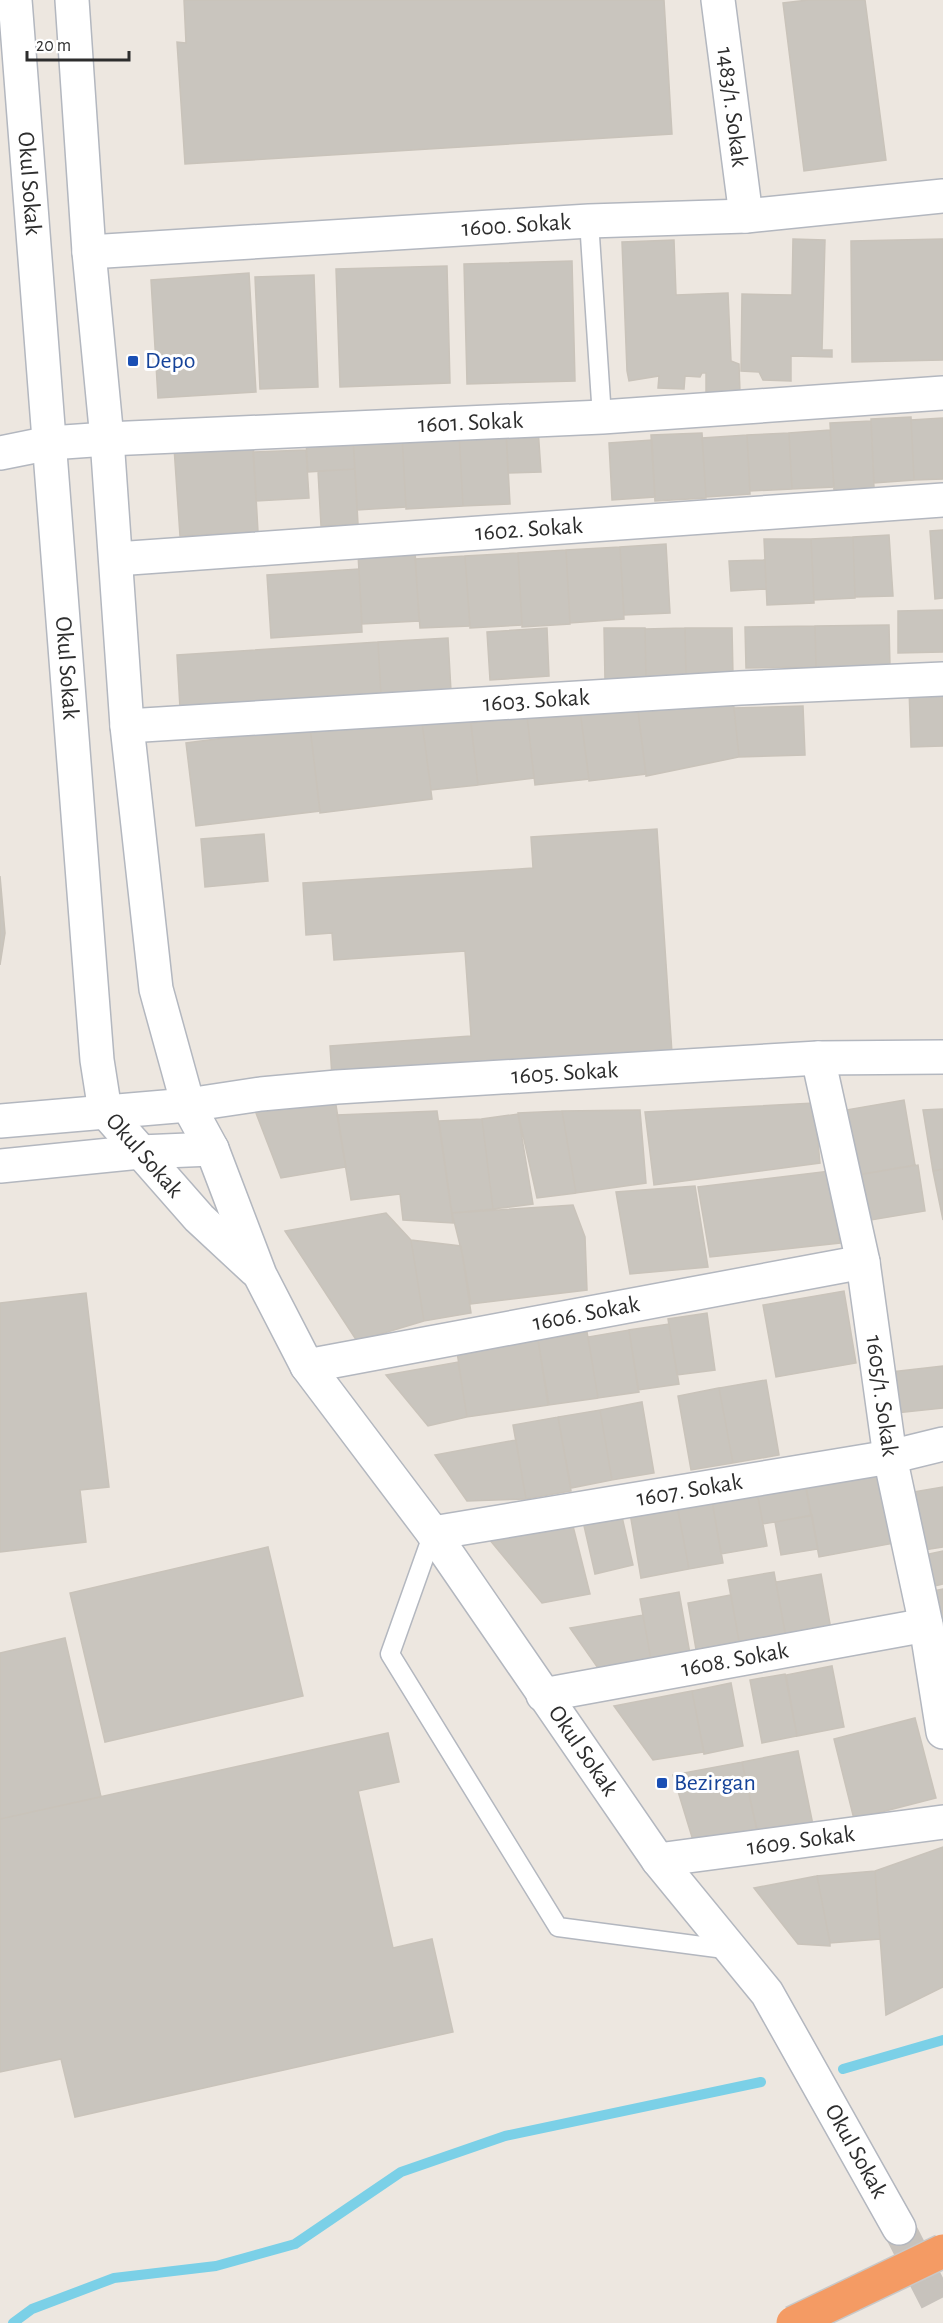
<svg xmlns="http://www.w3.org/2000/svg" width="943" height="2323" viewBox="0 0 943 2323" font-family="'Alegreya Sans',sans-serif">
  <rect width="100%" height="100%" fill="#ede7e0"/>
  <g fill="none" stroke-linecap="round" stroke-linejoin="round">
    <path stroke="#7bd0e7" stroke-width="10" d="M843 2069 943 2040
      M13 2323 32 2309 114 2278 216 2266 295 2244 401 2172 505 2136 761 2082"/>
  </g>
  <path fill="#c9c5be" stroke="#c9c3ba" stroke-width="1.5" d="M184 0H664L672 134 185 164 177 42 186 43Z
    M808 0H865L886 160 804 171 783 3Z
    M793 239 825 240 822 350H832V357L791 356V381L763 380 759 372 741 371 742 294 792 295Z
    M943 239V360L852 362 851 241Z
    M674 240 676 295 728 293 731 361 739 364 740 392 706 393V373H702L700 377 685 376 684 389 658 388 659 376 629 381 627 371 622 242Z
    M572 261 575 381 467 384 464 264Z
    M447 266 450 383 340 387 336 269Z
    M249 273 256 392 158 398 151 280Z
    M314 275 318 387 260 389 255 277Z
    M911 417 914 480 874 483 871 419Z
    M943 418V479L914 480 911 420Z
    M871 421 874 488 834 490 830 423Z
    M538 428 541 472 508 473 506 430Z
    M506 430 510 504 463 506 459 433Z
    M830 430 834 487 792 489 789 433Z
    M459 433 463 506 406 509 402 435Z
    M702 433 706 498 655 501 651 435Z
    M789 433 792 489 750 491 747 435Z
    M402 435 406 507 357 510 353 438Z
    M747 435 750 494 706 497 702 438Z
    M353 438 355 469 308 472 306 441Z
    M652 440 655 497 612 500 609 443Z
    M253 442 258 532 180 536 174 447Z
    M306 450 309 498 256 501 253 452Z
    M355 469 358 524 321 526 318 471Z
    M943 530V598L935 599 930 531Z
    M889 535 893 596 855 597 853 537Z
    M853 537 855 598 814 600 811 539Z
    M764 539H811L814 603 767 605Z
    M666 544 670 613 624 615 620 547Z
    M620 547 624 619 570 623 566 550Z
    M566 550 570 624 522 627 518 553Z
    M415 551 419 621 362 624 358 554Z
    M518 553 522 625 470 628 465 556Z
    M465 556 470 626 420 628 415 559Z
    M765 560 766 589 731 591 729 561Z
    M359 569 362 632 271 638 267 575Z
    M943 610V652L898 653V611Z
    M889 625 890 667 816 668 815 626Z
    M815 626 816 667 746 668 745 627Z
    M547 628 549 676 490 680 487 632Z
    M604 628H645L646 680 605 681Z
    M685 628H732L733 676H686Z
    M685 628 686 680H646L645 629Z
    M448 638 451 691 381 695 378 642Z
    M378 642 381 695 180 708 177 655Z
    M943 687V746L911 747 909 688Z
    M733 699 739 757 646 776 637 703Z
    M637 703 646 774 589 781 580 710Z
    M803 706 805 755 739 757 734 708Z
    M469 708 478 785 431 790 421 714Z
    M580 710 589 779 535 785 527 716Z
    M421 714 432 799 320 813 310 727Z
    M527 716 534 778 478 785 471 723Z
    M310 727 320 811 196 826 186 743Z
    M657 829 672 1053 332 1077 330 1046 471 1036 465 951 334 960 332 933 306 935 303 883 533 868 531 837Z
    M264 834 268 881 205 887 201 839Z
    M0 876 5 933 0 965Z
    M335 1099 346 1167 281 1178 254 1108Z
    M904 1100 915 1165 857 1175 846 1110Z
    M814 1103 820 1163 654 1185 645 1112Z
    M943 1109V1169L933 1171 923 1110Z
    M640 1110 646 1183 576 1193 562 1111Z
    M437 1111 453 1223 403 1220 400 1194 351 1200 337 1115Z
    M562 1111 576 1193 537 1198 518 1113Z
    M518 1114 533 1204 493 1209 482 1119Z
    M482 1119 493 1209 452 1213 439 1121Z
    M918 1165 925 1211 865 1221 857 1175Z
    M943 1169V1220L933 1171Z
    M830 1171 840 1243 710 1257 698 1187Z
    M695 1186 708 1267 630 1274 616 1192Z
    M573 1205 585 1237 587 1290 471 1304 463 1257 452 1213Z
    M386 1213 411 1240 424 1321 357 1341 285 1231Z
    M411 1240 461 1246 471 1313 424 1321Z
    M844 1291 856 1363 776 1377 763 1305Z
    M86 1293 109 1487 80 1490 86 1542 0 1552V1303Z
    M707 1313 715 1370 677 1375 668 1319Z
    M669 1324 679 1384 638 1390 629 1330Z
    M629 1330 639 1392 598 1398 588 1337Z
    M587 1332 598 1398 549 1405 538 1340Z
    M538 1340 548 1405 467 1417 457 1352Z
    M458 1362 467 1417 428 1426 386 1375Z
    M943 1366V1408L896 1413 891 1372Z
    M766 1380 779 1455 733 1463 719 1388Z
    M719 1388 733 1463 691 1470 678 1396Z
    M642 1402 654 1473 612 1480 600 1410Z
    M600 1410 612 1480 571 1488 558 1417Z
    M558 1417 571 1491 526 1499 513 1425Z
    M516 1440 526 1499 467 1501 435 1455Z
    M887 1471 900 1542 819 1557 806 1486Z
    M804 1478 811 1516 763 1524 756 1487Z
    M756 1487 767 1546 721 1554 711 1495Z
    M943 1487V1547L918 1551 907 1493Z
    M711 1495 723 1563 689 1569 676 1501Z
    M676 1499 689 1569 641 1578 629 1507Z
    M620 1508 633 1565 595 1574 582 1517Z
    M812 1515 818 1549 781 1555 775 1522Z
    M572 1522 590 1594 542 1603 489 1539Z
    M268 1547 303 1696 105 1742 70 1593Z
    M943 1551V1584L930 1587 924 1555Z
    M774 1572 786 1638 740 1647 728 1580Z
    M821 1574 832 1635 787 1643 776 1582Z
    M943 1589V1645L928 1592Z
    M679 1592 690 1654 651 1660 640 1599Z
    M731 1595 740 1647 697 1655 688 1603Z
    M643 1615 651 1660 600 1671 570 1628Z
    M65 1638 101 1797 0 1819V1653Z
    M832 1666 844 1727 797 1736 786 1675Z
    M785 1674 797 1736 762 1743 750 1680Z
    M731 1683 743 1746 704 1754 692 1691Z
    M692 1691 704 1752 653 1760 614 1706Z
    M915 1718 936 1798 854 1819 834 1739Z
    M388 1733 399 1782 358 1791 393 1948 432 1939 453 2032 75 2117 61 2059 0 2072V1819Z
    M798 1751 813 1825 758 1836 742 1762Z
    M742 1762 758 1834 695 1847 673 1775Z
    M943 1847V1987L886 2015 875 1871Z
    M875 1871 880 1939 830 1943 817 1876Z
    M817 1876 830 1943V1946L798 1944 754 1888Z"/>
  <g fill="none" stroke-linecap="round" stroke-linejoin="round">
    <path stroke="#c7c2bc" stroke-width="33" stroke-dasharray="33 16" stroke-linecap="butt" d="M899 2228 943 2314"/>
    <defs>
      <path id="service" d="M589 221 602 417
        M433 1533 390 1654 558 1927 732 1950"/>
      <g id="minor">
        <path id="s1" d="M718 0 746 216"/>
        <path id="s2" d="M89 252 589 221 746 216 943 196"/>
        <path id="s3" d="M0 453 50 443 107 439 602 417 943 393"/>
        <path id="s4" d="M116 559 943 500"/>
        <path id="s5" d="M127 726 740 688 943 679"/>
        <path id="s6" d="M818 1058 863 1262 890 1457 926 1625 943 1732"/>
        <path id="s7" d="M0 1121 188 1105 261 1094 337 1087 818 1058 943 1057"/>
        <path d="M0 1166 140 1152 212 1149"/>
        <path id="s8" d="M307 1366 863 1262"/>
        <path id="s9" d="M543 1695 926 1625"/>
        <path id="s10" d="M658 1860 943 1822"/>
      </g>
      <g id="tertiary">
        <path id="s11" d="M433 1533 890 1457 943 1444"/>
      </g>
      <g id="secondary">
        <path id="s12" d="M15 0 97 1060 105 1111 199 1218 255 1270"/>
        <path id="s13" d="M72 0 89 252 107 439 127 726 156 989 188 1105 212 1149 260 1275 307 1366 433 1533 658 1860 767 1993 899 2228"/>
      </g>
    </defs>
    <use href="#service" stroke="#b3b7bf" stroke-width="21"/>
    <use href="#minor" stroke="#b3b7bf" stroke-width="36"/>
    <use href="#tertiary" stroke="#b3b7bf" stroke-width="36"/>
    <use href="#secondary" stroke="#b3b7bf" stroke-width="36"/>
    <use href="#service" stroke="#fff" stroke-width="18"/>
    <use href="#minor" stroke="#fff" stroke-width="33"/>
    <use href="#tertiary" stroke="#fff" stroke-width="33"/>
    <use href="#secondary" stroke="#fff" stroke-width="33"/>
    <defs>
      <path id="motorway-bridge" d="M793 2323 943 2251"/>
    </defs>
    <use href="#motorway-bridge" stroke="#c8c8c8" stroke-width="36" stroke-linecap="butt"/>
    <use href="#motorway-bridge" stroke="#f49b64" stroke-width="33"/>
  </g>
  <g fill="#1a4fb4" stroke="#fff" stroke-width="2">
    <rect x="127" y="355" width="12" height="12" rx="3"/>
    <rect x="656" y="1777" width="12" height="12" rx="3"/>
  </g>
  <g text-anchor="middle" dominant-baseline="central" stroke-width="6" stroke-linejoin="round" paint-order="stroke">
    <g font-size="24" fill="#2d2d2d" stroke="#fff">
      <text stroke="none"><textPath href="#s1" startOffset="108">1483/1. Sokak</textPath></text>
      <text stroke="none"><textPath href="#s12" startOffset="184">Okul Sokak</textPath></text>
      <text stroke="none"><textPath href="#s2" startOffset="428">1600. Sokak</textPath></text>
      <text stroke="none"><textPath href="#s3" startOffset="472">1601. Sokak</textPath></text>
      <text stroke="none"><textPath href="#s4" startOffset="414">1602. Sokak</textPath></text>
      <text stroke="none"><textPath href="#s12" startOffset="670">Okul Sokak</textPath></text>
      <text stroke="none"><textPath href="#s5" startOffset="410">1603. Sokak</textPath></text>
      <text stroke="none"><textPath href="#s7" startOffset="567">1605. Sokak</textPath></text>
      <text stroke="none"><textPath href="#s12" startOffset="1174">Okul Sokak</textPath></text>
      <text stroke="none"><textPath href="#s8" startOffset="284">1606. Sokak</textPath></text>
      <text stroke="none"><textPath href="#s6" startOffset="344">1605/1. Sokak</textPath></text>
      <text stroke="none"><textPath href="#s11" startOffset="260">1607. Sokak</textPath></text>
      <text stroke="none"><textPath href="#s9" startOffset="195">1608. Sokak</textPath></text>
      <text stroke="none"><textPath href="#s13" startOffset="1874">Okul Sokak</textPath></text>
      <text stroke="none"><textPath href="#s10" startOffset="144">1609. Sokak</textPath></text>
      <text stroke="none"><textPath href="#s13" startOffset="2360">Okul Sokak</textPath></text>
    </g>
    <g font-size="24" fill="#164399" stroke="#fff" text-anchor="start">
      <text x="145" y="361">Depo</text>
      <text x="674" y="1783">Bezirgan</text>
    </g>
  </g>
  <path d="M27 51v9h102v-9" fill="none" stroke="#2d2d2d" stroke-width="3"/>
  <text x="36" y="51" font-size="18" fill="#2d2d2d" stroke="#ffffff" stroke-width="4.5" paint-order="stroke">20 m</text>
</svg>
